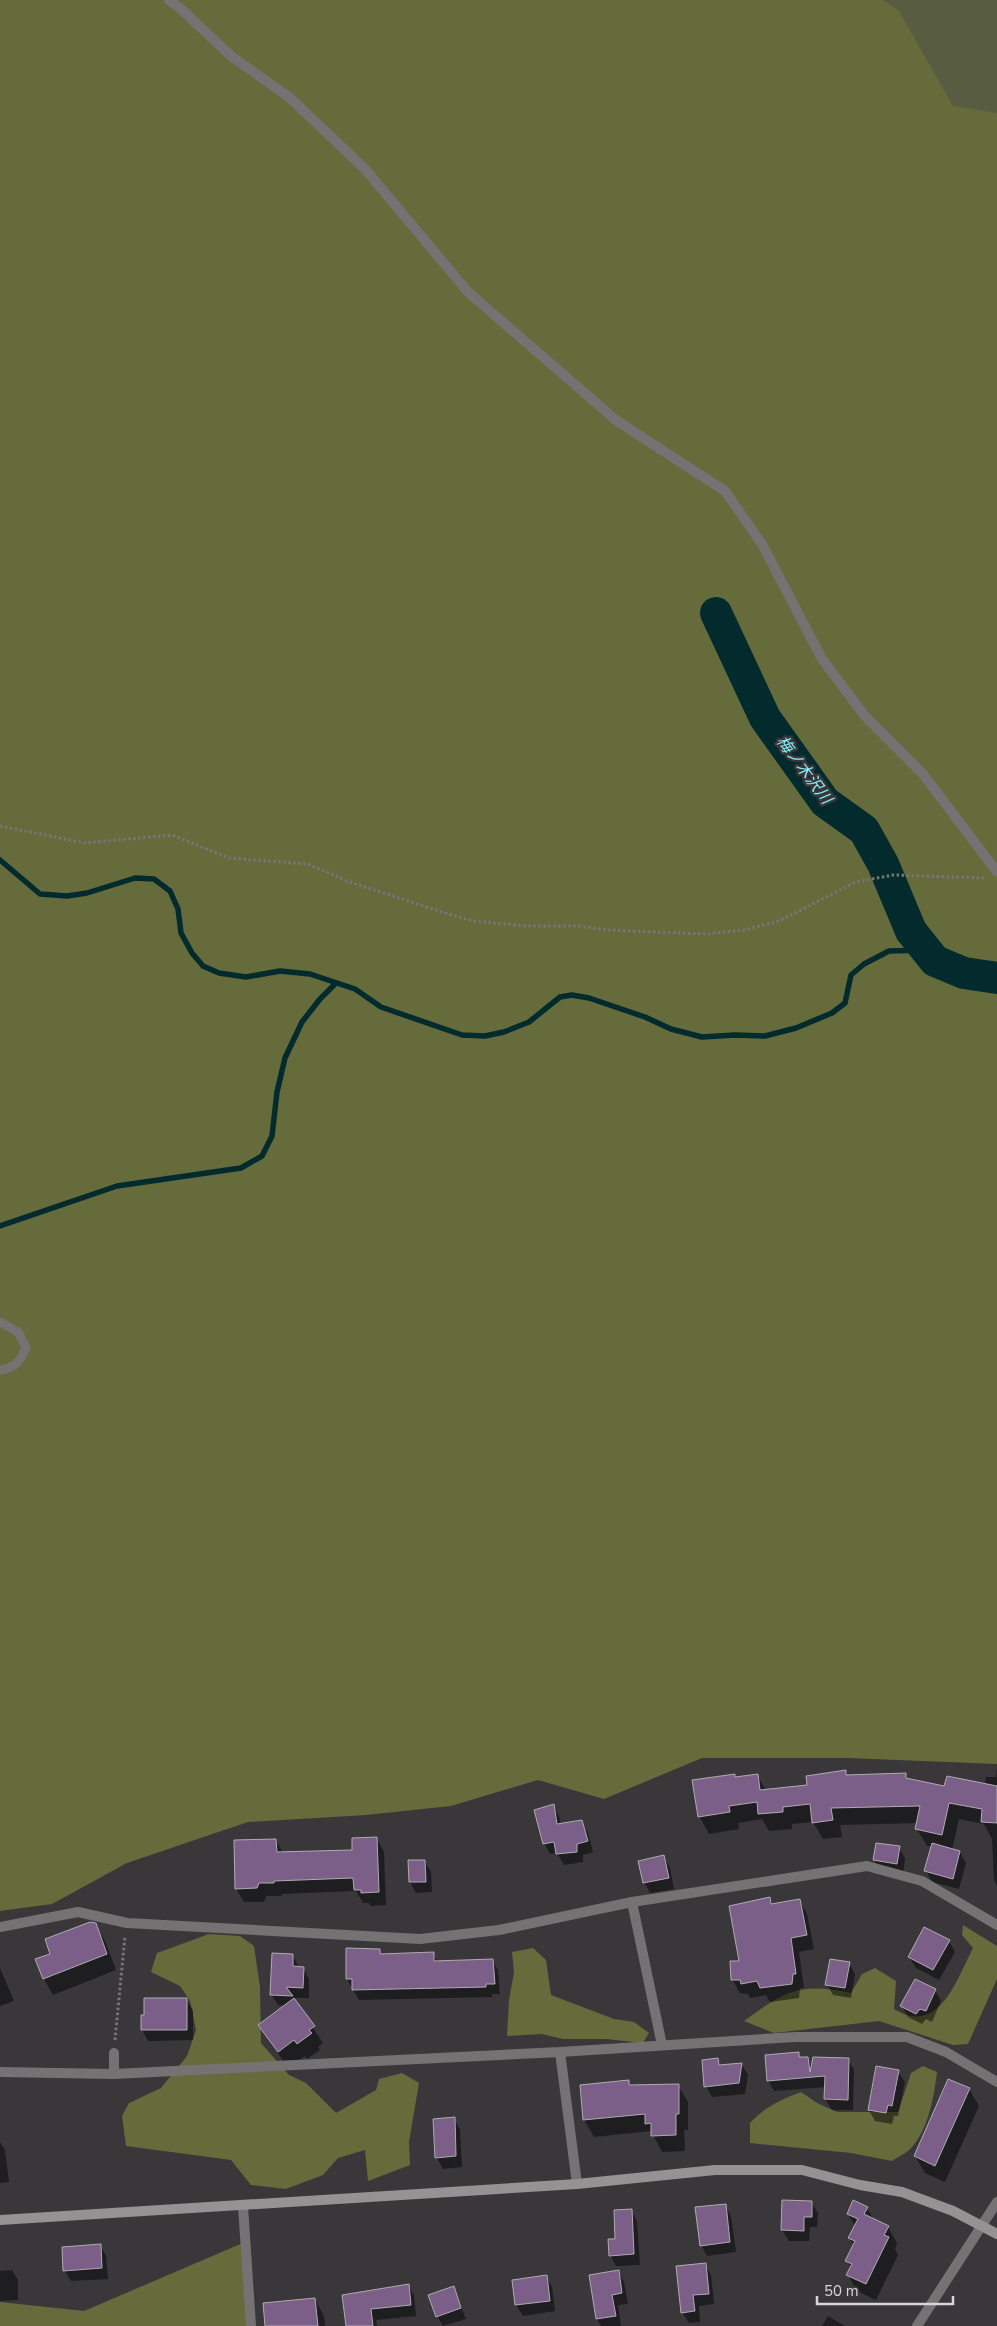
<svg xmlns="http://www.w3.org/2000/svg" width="997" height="2326" viewBox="0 0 997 2326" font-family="'Nunito Sans','Noto Sans JP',sans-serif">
  <rect width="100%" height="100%" fill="#39373a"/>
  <path fill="#585c40" d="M784 0H997V127L954 111Z"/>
  <path fill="#666b3b" d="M0 0H883L899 11 953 106 997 113V1764L847 1758H702L604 1799 538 1780 451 1806 366 1815 248 1822 127 1863 52 1904 0 1911Z
    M963 1925 997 1946V1979L968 2044 953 2045 879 2021 774 2033 744 2021C784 1991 801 1982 851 1993L862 1974 875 1968 896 1981 894 2009C939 2037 957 1979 973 1948L962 1935Z
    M209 1934 240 1936 254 1946 260 1987 261 2043 289 2075 306 2083 336 2113 376 2090 379 2079 402 2073 419 2083 409 2142 410 2165 368 2181 365 2150 338 2158 323 2175 286 2189 251 2185 231 2160 126 2146 122 2116 129 2103 161 2088 187 2056 196 2030 190 2001 180 1986 151 1972 157 1953Z
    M533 1948 546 1960 551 1995 614 2019 634 2022 649 2033 643 2043 606 2039H563L542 2034 507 2036 509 2000 514 1972 512 1952Z
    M923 2066 937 2072C934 2096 929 2128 912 2147 907 2153 898 2157 892 2161L851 2153 750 2143V2123C765 2107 780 2100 801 2092L817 2103 837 2112H898L911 2073Z
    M245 2242 253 2326H0V2302L84 2311Z"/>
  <path fill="#0007" d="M997 1768V1886L994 1880 992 1839 984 1824 959 1819 952 1850 960 1852 966 1863 959 1889 932 1882 926 1871 932 1847 927 1846 917 1829 918 1823 840 1825 842 1837 823 1839 813 1822 792 1824V1829L769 1831 762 1819 738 1823 739 1829 709 1834 699 1816 734 1775 736 1778 758 1776 766 1791 808 1786 845 1772 848 1776 905 1774 908 1780 945 1787 985 1785 986 1777H996Z
    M553 1805 559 1816 561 1825 581 1822 588 1833 593 1852 583 1855V1862L564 1865 557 1853 550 1854 544 1843Z
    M377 1839 384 1852 386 1905 370 1906 369 1903H363L356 1891 281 1894 282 1896H266L264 1902H244L236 1889 276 1840 283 1853 354 1851Z
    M877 1844 899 1848 905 1858 903 1875 881 1871 874 1860Z
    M664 1857 670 1868 674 1889 650 1893 644 1882Z
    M424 1861 431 1872 432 1892 416 1893 410 1882Z
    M769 1899 773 1905 799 1900 807 1914 814 1949 799 1952 804 1988H800L799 1998 770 2002 766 1995 750 1998 748 1994 740 1993 732 1979Z
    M95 1924 105 1941 116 1970 53 1995 44 1979 52 1954Z
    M949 1941 955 1952 939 1980 916 1968 909 1957Z
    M379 1951 382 1955 433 1954 438 1962 492 1960 498 1970 500 1994H492V1997L359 2000 347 1979Z
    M293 1955 299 1968H303L309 1979V1998H293L323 2043 318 2047 320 2050 307 2059 305 2056 288 2068 259 2025 286 2006 278 2005 271 1994Z
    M849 1963 855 1974 851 1998 833 1995 827 1984Z
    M0 1968 14 2001 0 2006Z
    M935 1990 941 2001 932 2022 926 2019 922 2024 908 2017 902 2006Z
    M186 1999 193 2010V2040L148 2041 142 2030Z
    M798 2054 801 2058H807L812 2067 848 2059 854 2070 853 2110H832L825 2099 826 2087 774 2091 768 2080Z
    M717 2060 721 2066 742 2065 748 2075 745 2094 712 2097 706 2086Z
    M898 2072 905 2082 898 2116H894L892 2124 875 2121 869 2110Z
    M628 2081 631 2087 678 2085 688 2102V2130H684L685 2151 662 2152 651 2131 594 2137 584 2120 581 2086Z
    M969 2089 979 2106 945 2182 925 2173 915 2156Z
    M454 2119 460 2129 462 2167 443 2169 437 2158Z
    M0 2142 5 2150 9 2182 0 2183Z
    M783 2201 811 2202 818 2213 817 2227H810L809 2241H789L782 2230Z
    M725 2205 731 2216 736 2252 707 2256 701 2245Z
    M867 2208 874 2220 888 2227 897 2243 895 2249 898 2255 876 2300 857 2291 848 2275 851 2268 847 2260 854 2246 850 2238 856 2227 848 2214Z
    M631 2210 637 2221 640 2265 616 2266 610 2255Z
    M100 2245 106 2256 108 2279 71 2281 65 2271Z
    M705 2265 711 2275 714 2304 699 2306 700 2322 689 2323 682 2312Z
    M12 2270 18 2280V2300L0 2301V2271Z
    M618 2271 624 2282 628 2304 618 2305 621 2326H601L597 2319Z
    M546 2277 552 2287 555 2311 523 2316 516 2305 513 2281Z
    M408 2285 414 2296 416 2316 376 2320 377 2326H347L382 2291V2288Z
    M453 2288 466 2319 443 2326 437 2316Z
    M315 2300 324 2316 325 2326H267Z
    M828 2316 845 2326H822Z"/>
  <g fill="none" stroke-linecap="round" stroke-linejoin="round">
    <path stroke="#032b2e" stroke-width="5.5" d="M0 860 40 894 67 896 87 893 135 878 154 879 170 891 178 909 181 933 192 953 203 966 219 973 246 977 280 971 310 974 355 989 381 1007 462 1035 485 1036 504 1032 529 1022 560 997 572 995 589 998 645 1017 671 1029 702 1037 735 1035 765 1036 796 1028 832 1013 845 1003 851 975 864 964 889 951 926 950
      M0 1226 117 1186 241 1168 262 1156 272 1136 277 1092 285 1058 302 1022 320 999 336 983"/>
    <path stroke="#032b2e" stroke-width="32" d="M716 613 765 718 825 802 864 830 883 864 911 931 935 961 964 973 997 978"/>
  </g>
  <path fill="#7b5f88" stroke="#aeacb0" d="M846 1770V1775L906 1773V1778L944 1786 947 1776 997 1786V1823L981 1822 982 1809 949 1803 942 1835 915 1829 920 1806 831 1808 833 1820 812 1823 810 1804 783 1807V1812L758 1814 757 1802 729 1806 730 1812 698 1817 692 1780 735 1774V1777L758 1774 760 1790 807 1785 806 1776Z
    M554 1804 557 1824 582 1820 588 1841 577 1844V1852L556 1854 554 1842 543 1844 534 1810Z
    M377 1837 379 1892 361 1893V1890H354L353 1878 274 1881V1883H259L257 1888 235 1889 234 1840 276 1839 277 1852 352 1850V1838Z
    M876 1843 900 1846 897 1864 873 1860Z
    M932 1843 960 1851 953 1879 924 1871Z
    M664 1855 669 1878 643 1883 638 1861Z
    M408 1860H425L426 1882H409Z
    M770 1897 771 1904 800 1899 807 1935 791 1938 796 1974H793L792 1984 760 1988 757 1981 741 1984 740 1980H731L730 1961H739L729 1906Z
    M90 1922 96 1923 107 1954 43 1979 35 1959 50 1954 45 1939Z
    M924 1927 950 1940 933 1970 908 1957Z
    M346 1948 380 1949V1954L434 1952V1961L493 1959 495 1984H486V1987L352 1990V1979H346Z
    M272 1953 293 1954V1966L304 1967 303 1988 286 1987 293 1996 270 1995Z
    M830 1959 850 1962 845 1988 825 1985Z
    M915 1979 936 1989 926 2011 920 2009 916 2014 900 2006Z
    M144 1998H187V2030H141V2015H144Z
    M294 1998 315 2026 309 2030 312 2033 297 2044 294 2040 278 2052 258 2025Z
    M799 2052V2057H808L810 2072 813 2057 849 2058 848 2100 824 2099 825 2076 767 2081 765 2055Z
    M718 2058 719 2065 742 2063 739 2083 704 2087 702 2060Z
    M876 2066 899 2070 892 2106 888 2105 886 2113 868 2110Z
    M948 2079 970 2088 935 2166 914 2156Z
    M629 2080V2085L679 2084V2114H676V2135L651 2136V2123L645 2124V2114L583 2120 580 2085Z
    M455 2117 456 2156 435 2158 433 2119Z
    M782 2200 812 2201V2217H804V2231L781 2230Z
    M853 2200 868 2207 864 2214 889 2226 884 2235 889 2237 866 2284 846 2275 852 2264 845 2261 855 2241 848 2238 858 2219 847 2214Z
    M726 2204 730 2242 700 2246 695 2207Z
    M632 2209 634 2254 609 2256 608 2239H615L614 2210Z
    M101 2244 102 2268 63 2271 62 2247Z
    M706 2263 709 2294 693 2295 695 2311 681 2313 676 2266Z
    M619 2270 622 2293 612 2295 616 2316 596 2319 589 2275Z
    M547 2275 550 2301 515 2305 512 2280Z
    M409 2284 411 2305 371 2309 373 2326H346L342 2295Z
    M454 2286 461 2308 436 2317 428 2295Z
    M315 2298 318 2326H265L263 2303Z"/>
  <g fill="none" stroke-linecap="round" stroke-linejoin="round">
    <path stroke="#777578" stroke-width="3" stroke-dasharray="2.5 2.5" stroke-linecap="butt" d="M0 826 85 843 172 835 229 858 308 864 347 881 445 913 473 921 526 926H579L608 930 705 934 744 930 779 921 856 882 893 875 984 878
      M115 2040 125 1936"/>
    <path stroke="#747273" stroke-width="9" d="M0 1322 18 1332 26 1347C21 1361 15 1368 0 1370"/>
    <path stroke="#747273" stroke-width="10" d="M169 0 181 9 231 56 289 97 365 169 468 292 617 421 725 491 762 544 822 659 864 715 923 774 997 872
      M632 1902 662 2045
      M0 1927 78 1912 127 1923 420 1939 499 1930 632 1902 867 1866 922 1881 997 1925
      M560 2052 577 2184
      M0 2072 114 2074 560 2052 795 2037H907L946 2052 997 2082
      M114 2074V2053
      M243 2206 251 2326
      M917 2326 997 2202"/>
    <path stroke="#969293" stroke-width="10" d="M0 2220 577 2184 715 2170H802L860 2185 902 2192 953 2211 997 2234"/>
  </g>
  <g text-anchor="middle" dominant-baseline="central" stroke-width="5" stroke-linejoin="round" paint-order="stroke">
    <g font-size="16" font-style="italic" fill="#84eff9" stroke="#39373a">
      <text transform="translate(804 770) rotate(53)">梅ノ木沢川</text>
    </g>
  </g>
  <path d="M817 2296v8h136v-8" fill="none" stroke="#d7d5d8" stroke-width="2.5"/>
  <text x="824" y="2296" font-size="15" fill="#d7d5d8" stroke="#39373a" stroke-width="4" paint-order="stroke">50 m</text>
</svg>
